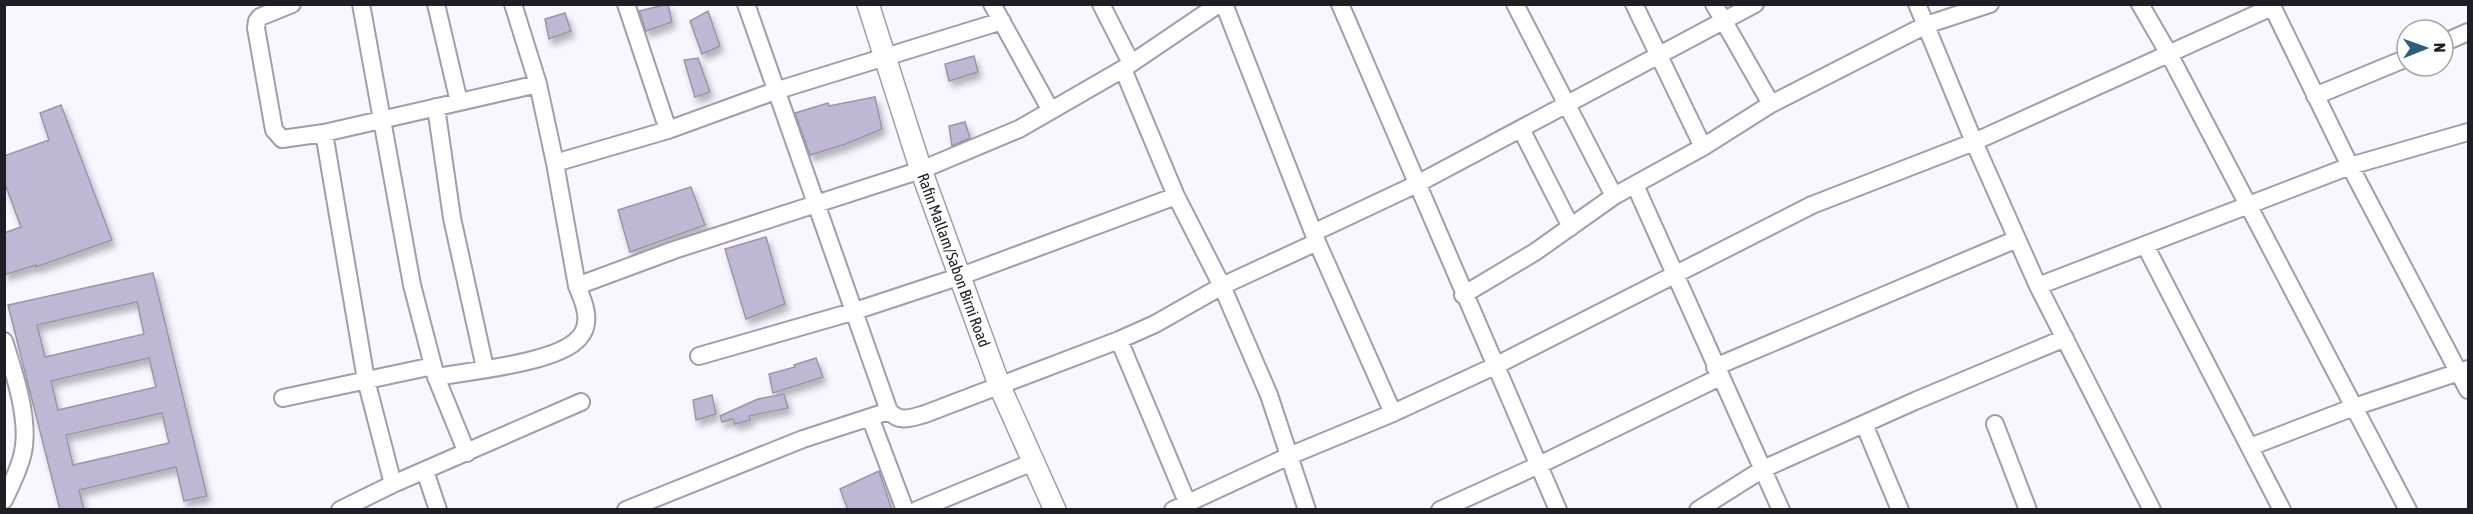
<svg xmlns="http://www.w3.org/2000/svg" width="2473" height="514" viewBox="0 0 2473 514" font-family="'Asap Condensed',sans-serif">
  <defs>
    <filter id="shadow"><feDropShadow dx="3.5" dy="6" stdDeviation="3" flood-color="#0004"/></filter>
  </defs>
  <rect width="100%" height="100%" fill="#f8f6ff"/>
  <path fill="#bfb7d3" stroke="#9a95a9" stroke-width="1.5" fill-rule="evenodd" filter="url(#shadow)" d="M668 4 672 22 646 31 639 11Z
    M708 11 720 46 702 54 690 21Z
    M565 13 571 31 549 39 545 19Z
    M974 56 978 72 949 81 945 64Z
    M698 58 710 92 695 97 684 60Z
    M875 97 882 129 846 144 810 155 795 113 828 103 829 106Z
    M61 105 112 240 36 267V265L4 275V233L21 227 4 181V156L49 140 40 113Z
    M965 122 970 138 952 146 949 126Z
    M691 187 705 225 630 252 618 210Z
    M766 237 785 304 746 319 725 249Z
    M153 273 207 496 184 501 176 467 79 490 84 510H60L8 305ZM137 302 144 334 45 357 37 325ZM149 358 156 387 58 410 51 381ZM162 413 169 443 73 465 66 435Z
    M816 358 823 377 773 393 769 374 795 367 794 365Z
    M784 394 788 408 749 416 750 420 735 424 733 419 722 422 720 416 758 399Z
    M712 395 716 414 696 420 693 400Z
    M879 471 892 510H848L840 489Z"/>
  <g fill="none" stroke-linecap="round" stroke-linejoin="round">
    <defs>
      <path id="minor" d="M292 4 260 17 257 21 256 28 274 130 282 139 324 133 538 84
        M361 4 412 285 436 377 467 453
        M436 4 459 102
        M626 4 668 130
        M746 4 889 411C900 423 910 418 925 414L1119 340 1155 324 1222 286 1317 242
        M992 4 1050 109
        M1101 4 1131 63
        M1224 4 1317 242 1393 413
        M1340 4 1558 510
        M1515 4 1614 196
        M1634 4 1703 147
        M1714 4 1771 104
        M1917 4 1974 142 2038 286 2152 510
        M2140 4 2169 54 2408 510
        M2271 4 2350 166 2468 390
        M2443 43 2468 32
        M1123 69 1176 196 1222 286 1269 395 1307 510
        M2315 96 2407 58
        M436 107 452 218 485 368
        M1521 129 1571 227
        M324 133 366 380 393 484
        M555 163 668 130 775 91 1002 21
        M1635 185 1781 510
        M1315 232 1417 184 1755 4
        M2145 245 2282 510
        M577 286 674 250 921 170 1019 129 1123 69 1219 4
        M2038 286 2350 166 2468 132
        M1463 295 1535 252 1614 196 1703 147 1771 104 1926 25 1990 4
        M1119 340 1187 502
        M4 341C14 372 30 420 23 452 20 468 11 485 4 500
        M699 356 852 312 961 276 1176 196
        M1715 367 2017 239
        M436 377C469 371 558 363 579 338 593 323 584 302 577 286L555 163 538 84 513 4
        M283 398 433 366
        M870 417 905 510
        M1864 424 1900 510
        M1995 424 2028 510
        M2250 447 2354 407 2468 369
        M425 471 438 510
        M340 510 393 484 581 402
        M626 510 803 439 889 411
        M917 510 1033 462
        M1173 510 1289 456 1393 413 1497 365 1812 205 1974 142 2272 7
        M1440 510 1539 465 1720 377
        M1698 510 1763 469 1915 401 2065 338"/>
      <path id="tertiary" d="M868 4 921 170 1000 387 1055 510"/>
    </defs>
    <use href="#minor" stroke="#a19caf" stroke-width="20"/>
    <use href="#tertiary" stroke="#a19caf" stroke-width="24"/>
    <use href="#minor" stroke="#fff" stroke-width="16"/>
    <use href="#tertiary" stroke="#fff" stroke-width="21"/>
  </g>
  <g text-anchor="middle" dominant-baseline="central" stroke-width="4.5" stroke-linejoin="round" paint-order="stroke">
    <g font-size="16" fill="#1f1d25" stroke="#fff">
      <text transform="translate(954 260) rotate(70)">Rafin Mallam/Sabon Birni Road</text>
    </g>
  </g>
  <rect width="2473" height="514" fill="none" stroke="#1f1d25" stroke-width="12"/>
  <g transform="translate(2425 48) rotate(89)"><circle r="28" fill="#ffffff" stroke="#a5a5a8" stroke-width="1.5"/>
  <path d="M0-4.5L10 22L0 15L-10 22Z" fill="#2a5f7b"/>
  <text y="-9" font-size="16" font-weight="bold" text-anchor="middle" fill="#1f1d25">N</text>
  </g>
</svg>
